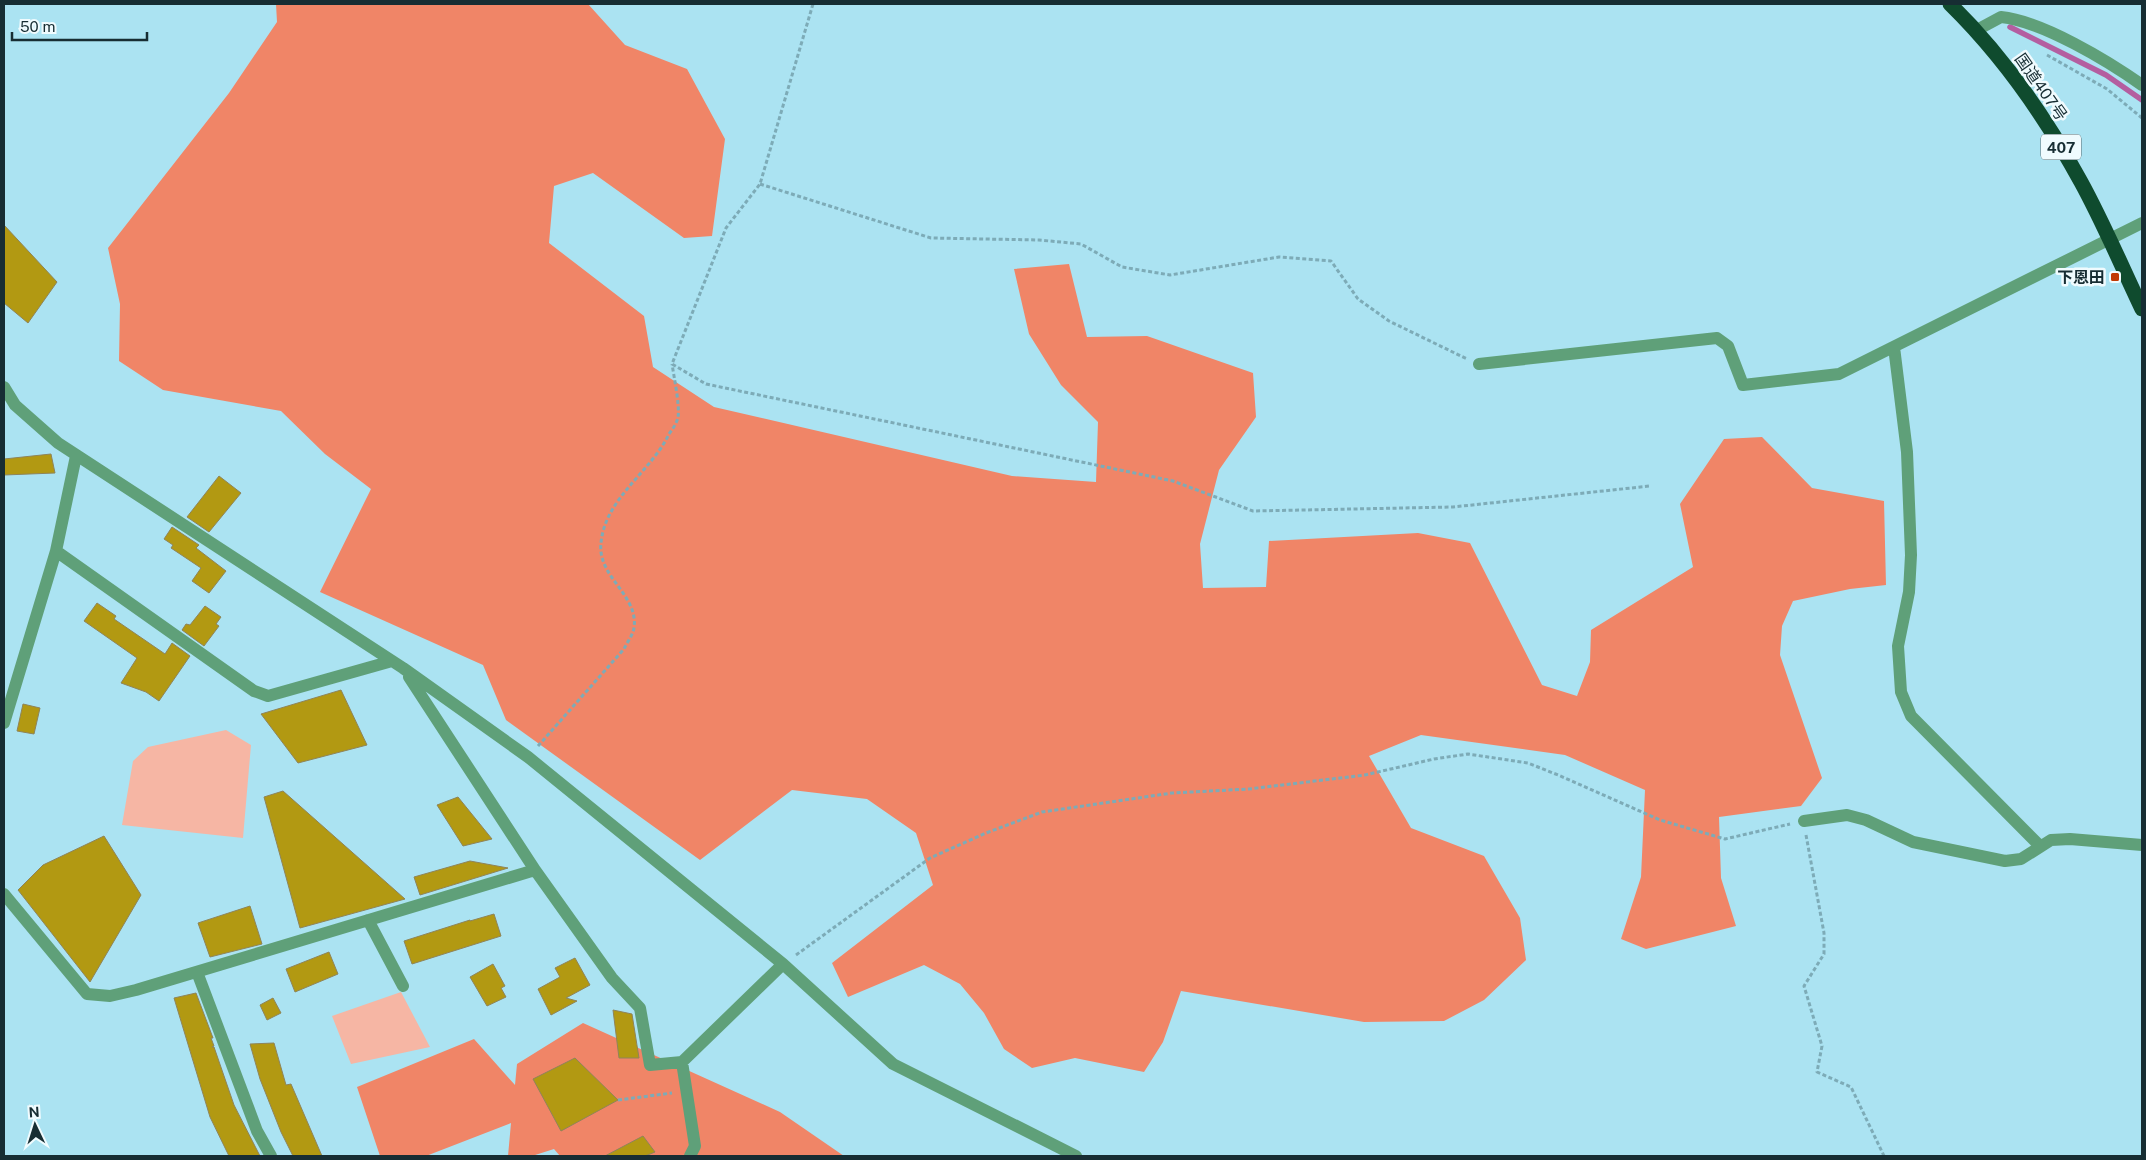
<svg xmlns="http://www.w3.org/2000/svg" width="2146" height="1160" viewBox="0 0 2146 1160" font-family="'Public Sans','Noto Sans JP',sans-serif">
  <rect width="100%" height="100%" fill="#abe3f2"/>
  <path fill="#f6b6a4" d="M226 730 251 745 243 838 122 825 133 761 148 747Z
    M401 992 430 1047 351 1064 332 1016Z"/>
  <path fill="#f08567" d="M276 4H588L625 45 687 69 725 139 712 236 684 238 593 173 554 186 549 243 644 316 653 367 714 407 1012 476 1096 482 1098 422 1061 385 1029 334 1014 269 1069 264 1087 337 1147 336 1253 373 1256 417 1219 470 1200 544 1203 588 1266 587 1269 541 1418 533 1470 543 1542 685 1577 696 1590 662 1591 630 1693 567 1680 504 1724 439 1762 437 1812 488 1884 501 1886 585 1850 589 1793 601 1782 626 1780 655 1822 778 1801 806 1719 817 1721 878 1736 926 1646 949 1621 939 1641 877 1645 790 1565 755 1421 735 1369 756 1411 828 1484 856 1520 918 1526 960 1484 1000 1444 1021 1364 1022 1181 991 1163 1042 1144 1072 1075 1058 1032 1068 1004 1049 984 1013 960 984 924 965 848 997 832 963 933 885 916 833 867 799 792 790 700 860 506 720 483 665 320 592 371 489 325 454 281 411 163 390 119 361 120 304 108 248 229 93 277 22Z
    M583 1023 780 1112 844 1156H560L554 1149 532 1156H508L511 1123 426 1156H380L357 1087 474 1039 515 1085 517 1064Z"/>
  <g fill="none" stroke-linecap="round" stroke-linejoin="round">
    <path stroke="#b45ea0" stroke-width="5.5" d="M2010 27 2106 75 2142 100"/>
  </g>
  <path fill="#b29912" stroke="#8e845a" d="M4 225 57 282 28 323 4 303Z
    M51 454 55 473 4 475V459Z
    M219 476 241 493 209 532 187 517Z
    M172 527 199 545 196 548 226 571 209 593 192 581 201 568 171 548 173 545 164 539Z
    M97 603 116 616 114 619 165 654 172 643 190 656 159 701 146 692 121 683 137 658 84 621Z
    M205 606 221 617 216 624 219 626 204 646 182 630 186 624 190 625Z
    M341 690 367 745 298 763 261 714Z
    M23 704 40 708 34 734 17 731Z
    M283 791 405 899 300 928 264 797Z
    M458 797 492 839 463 846 437 805Z
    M104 836 141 895 90 982 18 890 43 865Z
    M470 861 508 868 420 895 414 877Z
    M250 906 262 944 210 957 198 923Z
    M494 914 501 936 412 964 404 941 470 920V921Z
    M329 952 338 974 295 992 286 969Z
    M575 958 590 985 566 998 577 1001 551 1015 538 989 560 977 555 968Z
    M493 964 505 986 501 988 506 997 487 1006 470 977Z
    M196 993 213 1038H211L214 1046 212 1047H214L234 1105 260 1156H229L210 1117 174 998Z
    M273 998 281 1013 267 1020 260 1005Z
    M613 1010 632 1014 639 1058H619Z
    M274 1043 286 1085 291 1084 322 1156H293L281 1132 260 1079 250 1044Z
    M575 1058 618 1100 561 1131 533 1079Z
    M643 1136 655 1152 645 1156H605Z"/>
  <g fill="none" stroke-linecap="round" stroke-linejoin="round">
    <path stroke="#7dabb7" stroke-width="3" stroke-dasharray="4 2.5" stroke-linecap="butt" d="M813 4 760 184 726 228 672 364 706 384 1173 481 1253 511 1453 507 1650 486
      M2047 55 2107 89 2142 118
      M760 184 931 238 1039 240 1081 244 1122 267 1170 275 1279 257 1331 261 1358 299 1389 321 1467 359
      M538 746 624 649C627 642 633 635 634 628 639 595 597 577 601 543 605 498 651 472 669 434 672 430 677 423 678 417 680 406 674 377 672 364
      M1806 835 1824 933V954L1804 986 1822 1046 1817 1072 1851 1087 1884 1156
      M796 955 930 858 986 833 1042 812 1172 793 1249 789 1365 775 1434 759 1468 754 1528 763 1558 775 1660 820 1725 839 1790 824
      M618 1100 672 1093"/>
    <path stroke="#5fa079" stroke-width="12" d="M1975 31 2001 17C2042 21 2108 61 2142 85
      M1894 347 1907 452 1911 555 1909 592 1898 646 1901 692 1911 716 2040 846
      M1479 364 1717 338 1728 346 1743 385 1839 374 2142 223
      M4 387 15 405 58 443 403 668 528 757 783 964 893 1064 1076 1156
      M56 551 254 691 268 696 392 661
      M4 723 56 551 76 456
      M1804 821 1847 815 1866 820 1913 842 2005 861 2021 859 2051 840 2070 839 2142 845
      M535 870 612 978 640 1008 650 1065 682 1062
      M4 894 87 994 110 996 136 990 535 870 409 677
      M368 920 403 986
      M197 972 257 1131 271 1156
      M690 1156 695 1146 682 1062 783 964"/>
    <path stroke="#0f4b2e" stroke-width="15" d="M1950 4C2003 56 2045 116 2081 182 2103 222 2122 267 2142 309"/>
  </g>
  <rect fill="#c13904" stroke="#f0fbfe" stroke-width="2" x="2110" y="272" width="10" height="10" rx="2.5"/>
  <g text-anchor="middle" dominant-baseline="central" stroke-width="5" stroke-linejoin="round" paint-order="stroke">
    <rect fill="#f0fbfe" stroke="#586b70" stroke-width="1" x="2041" y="134.5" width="40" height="25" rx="4"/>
    <g font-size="15" font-weight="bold" fill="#172d33">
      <text x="2061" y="147">407</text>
    </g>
    <g font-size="16" fill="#172d33" stroke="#f0fbfe">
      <text transform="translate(2041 87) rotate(55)">国道407号</text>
    </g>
    <g font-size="16" font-weight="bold" fill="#172d33" stroke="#f0fbfe" text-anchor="end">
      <text x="2105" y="277">下恩田</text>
    </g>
  </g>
  <rect width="2146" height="1160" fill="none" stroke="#172d33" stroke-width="10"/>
  <g transform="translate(35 1125) rotate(356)" stroke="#f0fbfe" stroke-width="4" paint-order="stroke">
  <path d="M0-4L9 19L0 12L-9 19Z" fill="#172d33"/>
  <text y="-8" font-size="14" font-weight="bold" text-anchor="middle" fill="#172d33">N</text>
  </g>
  <path d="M12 32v8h135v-8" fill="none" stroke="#172d33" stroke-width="2.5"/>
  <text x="20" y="32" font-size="15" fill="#172d33" stroke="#f0fbfe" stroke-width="4" paint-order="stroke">50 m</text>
</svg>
